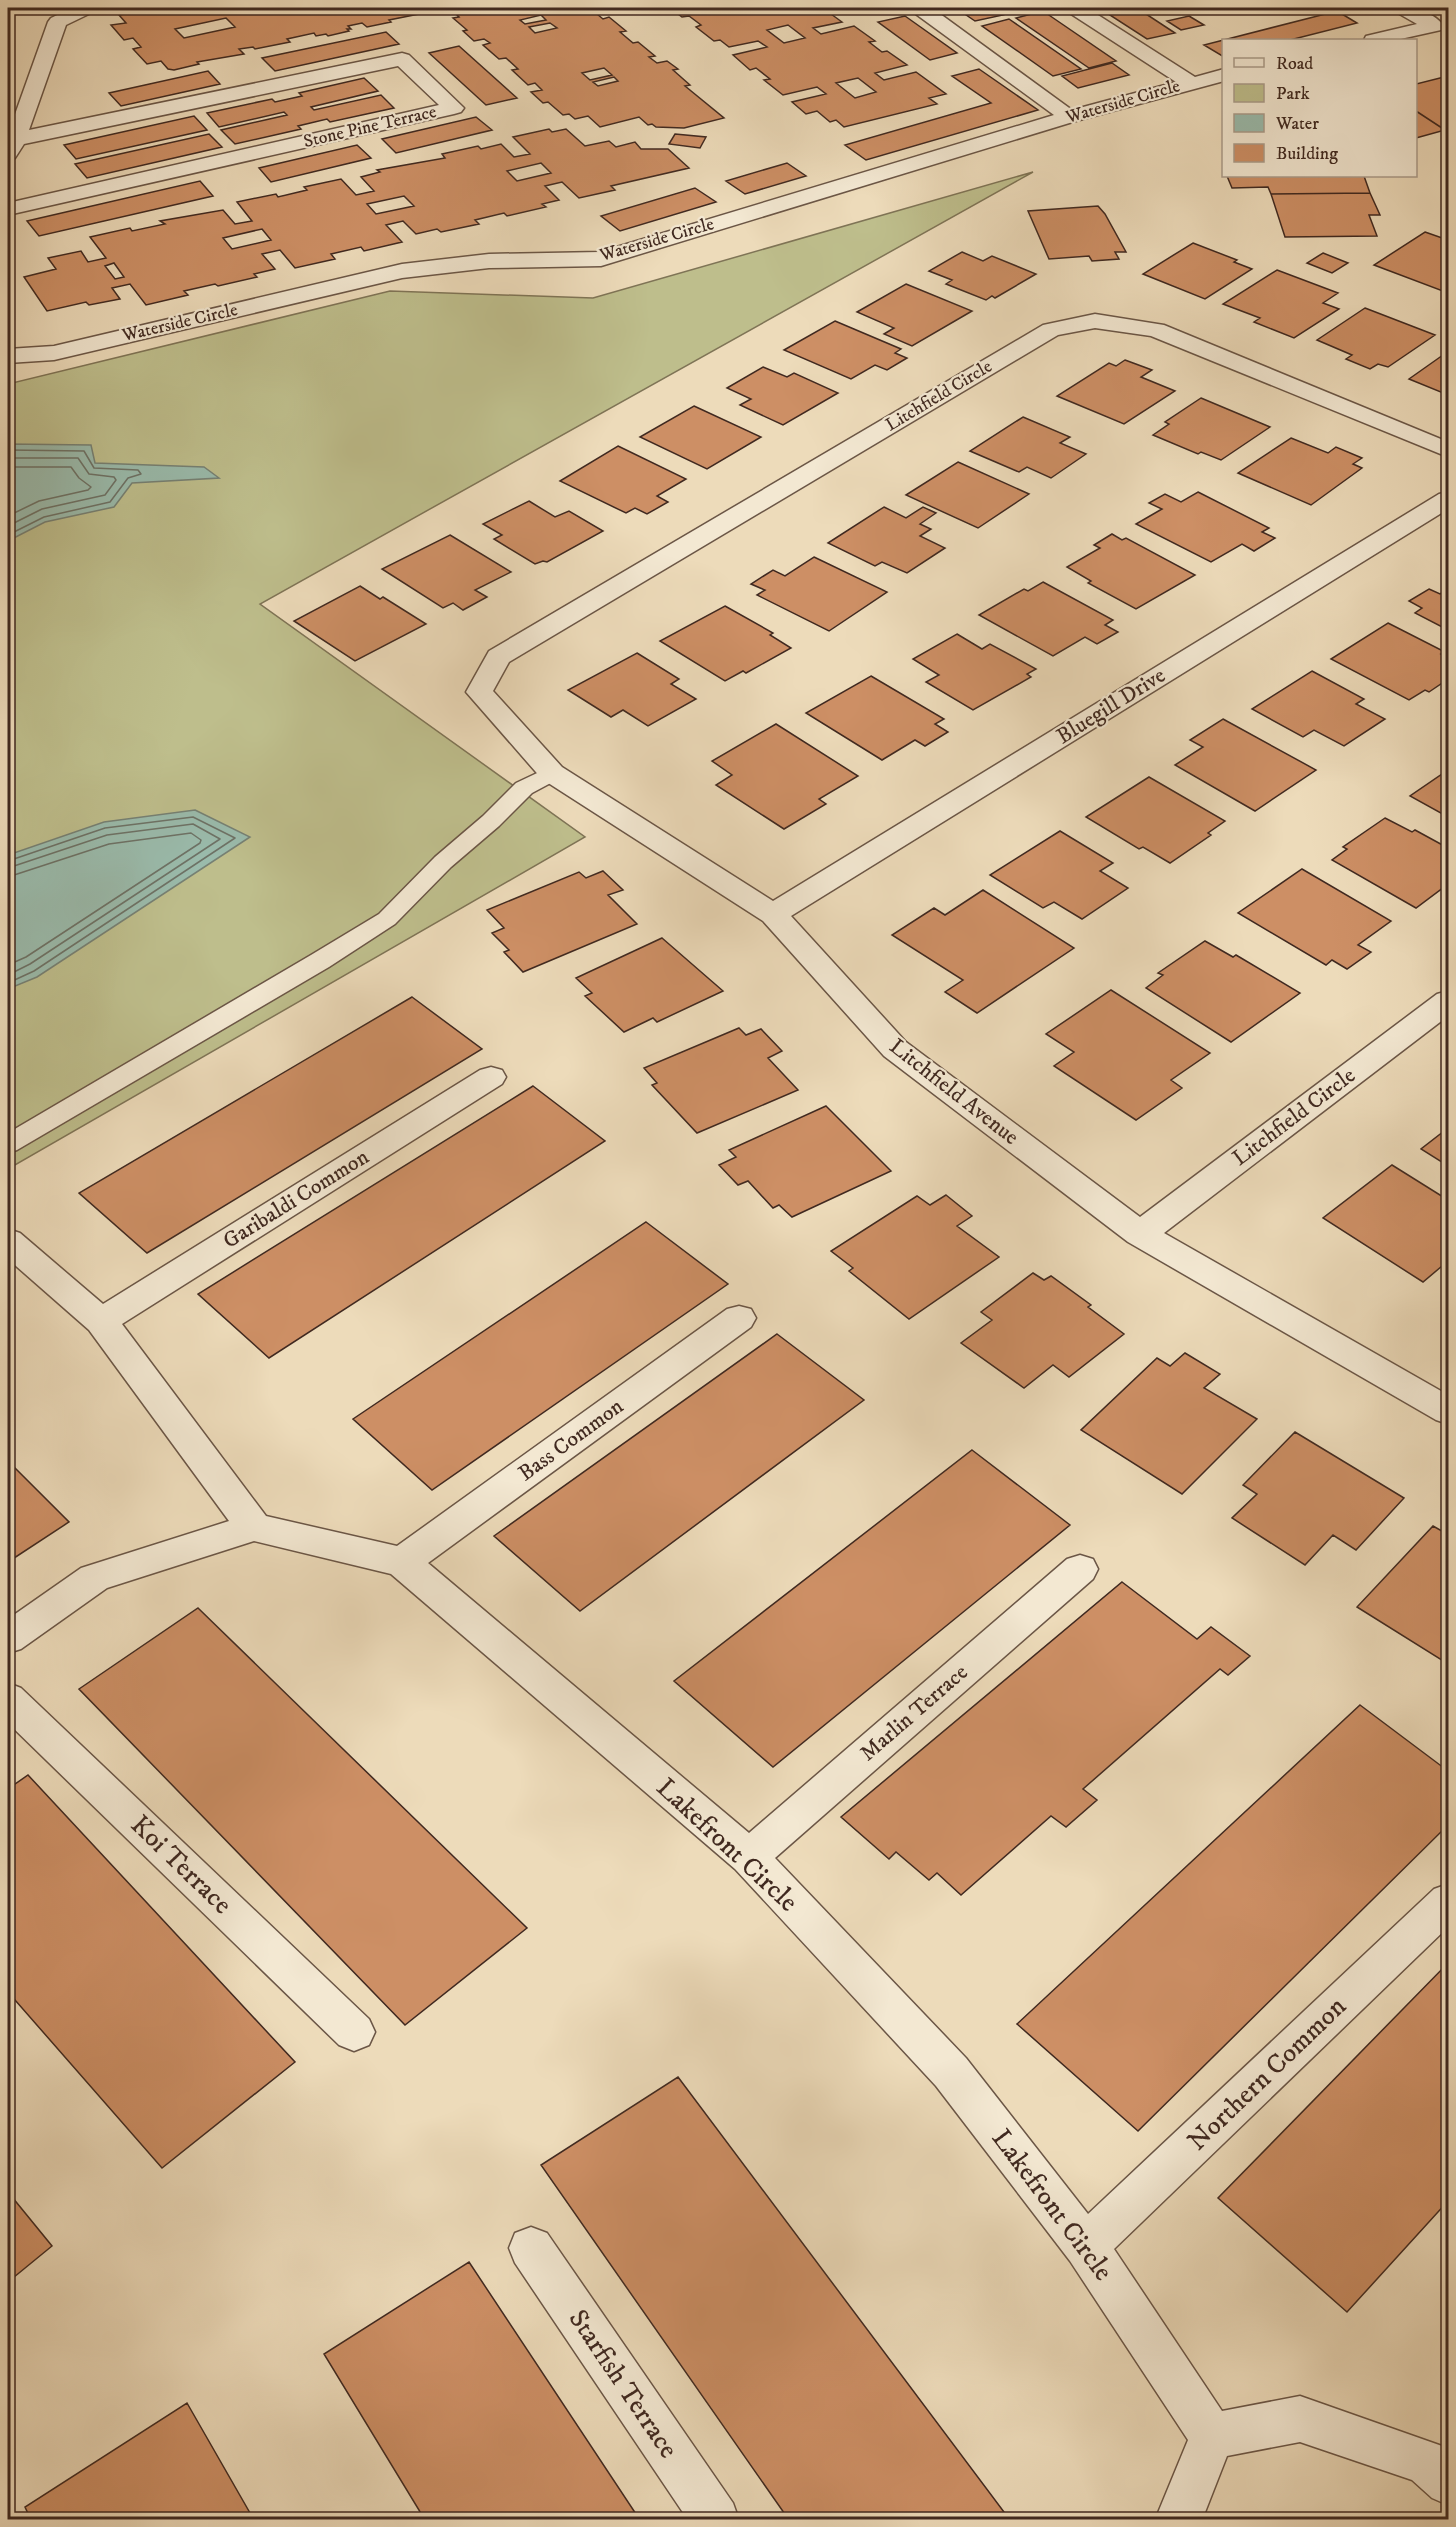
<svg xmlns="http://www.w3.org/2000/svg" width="1456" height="2527" viewBox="0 0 1456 2527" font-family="'IM FELL DW Pica',serif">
  <rect width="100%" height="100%" fill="#eddbba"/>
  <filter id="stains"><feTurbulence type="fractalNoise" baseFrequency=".00333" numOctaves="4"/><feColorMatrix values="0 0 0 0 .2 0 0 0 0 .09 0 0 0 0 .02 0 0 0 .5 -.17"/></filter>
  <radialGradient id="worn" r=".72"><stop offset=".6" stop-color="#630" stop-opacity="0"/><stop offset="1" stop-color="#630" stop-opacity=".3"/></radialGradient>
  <path fill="#bebe8c" stroke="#7f7456" stroke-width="1.5" d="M1033 172 260 604 585 837 8 1169V384L390 291 593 298Z"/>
  <path fill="#9abbac" stroke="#768174" stroke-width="1.5" d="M8 444 91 445 95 463 204 467 219 478 132 483 114 507 45 522 8 541Z
    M195 810 250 837 37 977 8 989V855L104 822Z"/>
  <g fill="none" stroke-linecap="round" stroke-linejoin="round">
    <path stroke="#6d7266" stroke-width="1.5" d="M8 450 84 451 94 468 138 470 141 474 128 478 110 502 44 517 8 535
      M8 458H78L89 474 114 477 116 480 105 495 42 509 8 526
      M8 467H71L79 478 91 487 88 490 39 501 8 516
      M8 861 105 828 193 817 235 838 34 971 8 983
      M8 868 107 835 193 824 220 839 30 964 8 975
      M8 877 109 844 191 833 201 840 200 843 26 957 8 965"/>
  </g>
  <path fill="#cd8f65" stroke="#402920" stroke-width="1.5" fill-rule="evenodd" d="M157 8H370L361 9 364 12 373 10 370 8 428 9 416 11 419 14 389 20 391 22 367 27 362 23 348 26 351 29H347L349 31 328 36 326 34 316 36 314 33 287 39 290 42 255 49 253 47 239 49 244 54 197 62 199 64 174 70 168 69 161 61 147 64 133 49 141 47 133 38 124 40 111 25 126 23 119 15ZM226 18 235 27 184 38 175 29Z
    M466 8H601L607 12 597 14 603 19 609 17 626 31 620 32 633 43 638 42 655 56 649 57 657 63 667 61 678 69 673 70 690 85 685 86 724 118 684 128 656 127 652 124 648 125 639 117 600 127 588 116 575 119 569 114 563 115 548 102 543 103 531 92 542 90 535 83 528 85 512 70 518 69 506 58 499 59 483 45 490 43 484 39 474 41 463 31 467 30 453 18 459 17 453 11ZM541 15 546 20 525 24 520 20ZM550 23 557 28 535 33 529 27ZM604 68 612 75 590 80 582 73ZM614 77 618 81 598 86 593 82Z
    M670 8H828L836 13 831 14 842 22 813 28 821 34 854 26 875 41 869 42 882 52 887 51 907 65 875 73 884 80 916 72 946 94 929 98 937 104 844 127 836 120 830 122 817 111 806 114 792 102 826 94 817 87 783 95 764 80 770 79 756 68 750 70 733 55 767 47 758 41 729 47 720 40 714 41 696 27 701 25 689 16 682 17ZM788 25 805 38 784 43 767 30ZM858 78 876 92 855 98 836 83Z
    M956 8H992L1003 15 975 21Z
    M1001 8H1035L1009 13Z
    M1099 8H1137L1175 33 1147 39Z
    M1043 11 1116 61 1089 68 1016 18Z
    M1337 11 1357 23 1290 40H1224V57L1204 45Z
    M905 16 957 53 930 60 878 22Z
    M1189 16 1204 25 1181 30 1167 21Z
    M1009 19 1081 69 1053 76 982 26Z
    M386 32 399 44 275 71 262 58Z
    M459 46 517 98 486 105 429 53Z
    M1112 63 1129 75 1078 88 1062 76Z
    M979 69 1038 110 866 160 845 145 991 103 952 76Z
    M208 71 220 84 121 106 109 93Z
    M1448 76V129L1445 130 1416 111V84Z
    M364 78 378 91 311 107 314 110 381 95 394 108 330 122 327 119 298 126 301 129 235 144 221 130 287 115 284 112 219 127 207 113 272 99 275 102 302 96 299 93Z
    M1416 111 1445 130 1416 138Z
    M194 116 207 130 76 159 64 145Z
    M476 117 492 130 396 153 382 139Z
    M549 129 552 132 566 129 585 146 609 141 616 147 635 142 641 149H668L689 168 611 186 615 190 579 198 562 182 545 186 559 200 542 204 546 207 507 216 504 213 475 220 479 224 441 232 437 229 416 234 403 221 386 225 402 242 364 251 361 247 331 254 335 259 295 268 280 250 262 254 275 269 254 274 257 277 218 286 215 284 184 291 188 295 146 305 130 284 112 288 120 299 89 305 86 302 47 311 24 277 56 269 48 258 81 251 88 262 106 258 90 237 130 228 132 231 165 224 160 221 223 210 235 224 252 221 237 202 276 194 278 197 307 190 304 187 341 179 356 195 374 191 361 177 380 172 377 170 445 158 442 154 478 146 481 149 501 144 514 157 530 154 513 137ZM541 163 551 173 517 181 507 171ZM404 196 414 206 376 214 367 204ZM262 229 271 240 232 249 223 238ZM114 263 124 277 115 279 105 266Z
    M209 134 222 147 87 178 75 164Z
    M675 134 706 137 700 148 669 144Z
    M357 145 371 158 271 182 259 168Z
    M787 163 806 176 745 194 726 181Z
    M1227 176H1364L1370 193 1271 194 1268 187 1232 188Z
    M200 181 213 196 39 236 27 221Z
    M695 188 716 202 620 231 601 216Z
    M1370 193 1380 215H1369L1377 236 1285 237 1271 194Z
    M1098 206 1105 214 1126 252H1115L1119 259 1092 261 1089 256 1049 259 1028 211Z
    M1425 232 1448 240V293L1374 265Z
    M1193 243 1237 260 1234 262 1252 269 1205 299 1143 274Z
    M962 252 983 261 992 256 1036 274 995 298 992 296 986 300 946 284 952 280 929 271Z
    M1323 253 1348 263 1332 273 1307 263Z
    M1277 270 1338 293 1323 303 1339 309 1294 338 1254 322 1260 318 1223 304Z
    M906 284 972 311 912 346 884 334 894 328 857 312Z
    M1365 308 1435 335 1388 367 1378 364 1370 369 1346 359 1352 355 1317 340Z
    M835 321 901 349 895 353 907 358 887 370 875 365 851 379 784 350Z
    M1443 355 1448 357V395L1409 379Z
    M1125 360 1152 370 1141 377 1175 391 1124 424 1057 396 1109 363 1116 366Z
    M763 367 787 377 794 373 838 393 783 425 740 405 751 399 727 388Z
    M1201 398 1270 427 1221 460 1201 452 1198 454 1153 435 1169 424 1165 422Z
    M694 406 761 437 707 469 640 437Z
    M1023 417 1070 437 1060 443 1086 454 1051 478 1027 467 1019 472 970 451Z
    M1291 438 1328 453 1336 447 1362 458 1353 464 1362 468 1311 505 1238 473Z
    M618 446 686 479 657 496 668 502 647 514 635 508 626 513 560 481Z
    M958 462 1029 494 978 528 906 495Z
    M1198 492 1269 528 1262 532 1275 538 1254 551 1242 544 1211 562 1136 524 1162 509 1149 503 1165 494 1181 502Z
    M529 501 555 517 569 511 603 531 547 562 543 561 535 564 494 539 502 535 483 524Z
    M884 507 906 518 923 507 936 513 920 524 931 529 920 536 945 548 907 573 882 562 875 566 828 543Z
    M1112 534 1122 540 1126 538 1195 575 1136 609 1088 583 1091 581 1067 567 1100 548 1094 545Z
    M450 535 511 572 475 590 487 597 463 610 453 603 443 608 382 569Z
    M814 557 887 592 829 631 757 595 765 590 751 584 773 570 785 576Z
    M1043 582 1113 620 1105 625 1118 632 1097 644 1085 637 1053 656 979 615 1024 589 1028 591Z
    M360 586 380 599 383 597 426 624 355 661 294 621Z
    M1429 589 1440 594 1448 589V630L1415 613 1422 608 1409 601Z
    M725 606 773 633 770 635 791 648 746 673 743 671 725 681 660 641Z
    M1388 623 1445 652 1441 654 1448 658V679L1429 692 1425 690 1409 700 1331 659Z
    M957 634 982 649 990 644 1036 669 1027 674 1031 677 973 710 926 682 939 675 913 659Z
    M637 653 679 679 671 684 696 699 648 726 623 710 611 717 568 690Z
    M1312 671 1364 699 1356 704 1385 719 1344 746 1314 730 1303 737 1252 709Z
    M871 676 944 719 935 724 948 732 925 746 915 740 882 760 806 713Z
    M1223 719 1316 770 1255 811 1175 765 1203 747 1190 740Z
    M776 724 858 776 819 799 826 804 784 829 716 785 732 775 712 761Z
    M1448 770V817L1410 796Z
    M1149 777 1225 821 1208 833 1211 835 1170 863 1143 847 1139 849 1086 817Z
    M1385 818 1412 832 1415 830 1448 848V884L1416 908 1332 860 1347 849 1343 847Z
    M1060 831 1113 863 1100 871 1128 888 1082 919 1054 902 1043 908 990 875Z
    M1302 869 1391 921 1358 945 1371 952 1347 969 1332 960 1326 965 1238 913Z
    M603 871 623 890 608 895 637 924 523 972 504 952 509 950 492 933 504 928 487 910 579 872 586 878Z
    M983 890 1074 948 977 1013 945 992 963 980 892 935 934 908 945 915Z
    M662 938 723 991 657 1022 653 1018 624 1032 585 996 592 993 576 978Z
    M1205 941 1233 957 1236 955 1300 993 1231 1042 1146 988 1163 975 1158 973Z
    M1111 990 1210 1053 1171 1080 1182 1088 1136 1120 1054 1066 1074 1052 1046 1034Z
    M412 997 482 1049 147 1253 79 1193Z
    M739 1028 746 1035 761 1029 782 1051 768 1058 798 1090 697 1133 652 1085 657 1083 644 1068Z
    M533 1086 605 1141 269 1358 198 1294Z
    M826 1106 891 1171 792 1217 779 1205 773 1208 748 1181 738 1185 719 1165 736 1157 729 1150Z
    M1448 1128V1166L1421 1149Z
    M1392 1165 1448 1200V1261L1423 1282 1323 1218Z
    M946 1195 972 1216 957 1226 999 1257 909 1319 849 1271 853 1268 831 1251 917 1196 930 1205Z
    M646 1222 728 1284 432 1490 353 1419Z
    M1033 1273 1044 1280 1051 1276 1091 1305 1088 1307 1124 1334 1069 1377 1053 1365 1024 1388 961 1343 992 1320 981 1312Z
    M777 1334 864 1400 580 1611 494 1536Z
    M1185 1353 1220 1374 1204 1388 1257 1419 1182 1494 1081 1430 1157 1358 1170 1366Z
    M1295 1432 1404 1498 1356 1550 1333 1535 1305 1565 1232 1518 1257 1494 1243 1485Z
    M972 1450 1070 1525 773 1767 674 1681Z
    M8 1461 69 1522 8 1562Z
    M1433 1526 1447 1534 1448 1532V1664L1357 1607Z
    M1122 1582 1197 1639 1211 1627 1250 1656 1228 1675 1220 1669 1083 1789 1097 1800 1066 1827 1051 1816 961 1895 937 1873 929 1880 896 1852 889 1859 841 1817Z
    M198 1608 527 1928 405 2025 79 1689Z
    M1360 1705 1448 1771V1825L1138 2131 1017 2024Z
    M28 1775 295 2062 162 2168 8 1992V1789Z
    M1448 1963V2201L1347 2312 1218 2198Z
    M678 2077 1010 2520H789L541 2165Z
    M8 2192 52 2246 8 2282Z
    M469 2262 640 2520H425L324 2354Z
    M187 2403 254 2520H31L25 2507Z"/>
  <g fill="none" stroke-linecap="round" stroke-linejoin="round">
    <defs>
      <path id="lane" d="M552 766 560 768 563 773 560 778 532 793 499 826 451 867 395 924 329 967 17 1150 8 1153V1133L311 955 379 914 435 857 483 816 516 783Z"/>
      <path id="street" d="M72 8H96L93 12 66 25 29 130 402 53 409 55 464 108 461 112 454 114 8 215V203L439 105 398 66 24 144 15 158 8 160V134L48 22 51 18Z
        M911 8H932L1072 110 1176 82 1068 12 1066 8H1087L1195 77 1224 69V81L1076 121 601 266 489 268 402 278 54 360 8 363V349L54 346 402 264 489 254 600 252 1054 115 913 12Z
        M1394 8C1412 8 1432 10 1444 26L1441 30 1396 40H1364L1366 36 1417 24 1396 12Z
        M1095 314 1164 325 1448 442V457L1151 336 1095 328 1058 335 509 662 493 691 562 767 773 901 1439 494 1448 492V509L791 916 906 1042 1140 1217 1437 994 1448 991V1016L1164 1233 1448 1395V1424L1436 1420 1128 1242 884 1056 763 921 542 779 466 692 489 651 1043 325Z
        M491 1067 502 1070 506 1077 502 1084 122 1324 266 1516 397 1546 727 1309 739 1306 751 1309 756 1318 751 1327 428 1563 749 1833 1067 1559 1080 1555 1093 1559 1098 1569 1093 1579 775 1858 966 2058 1088 2214 1434 1889 1448 1884V1927L1114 2249 1222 2411 1300 2396 1442 2446 1448 2451V2505L1432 2498 1412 2480 1300 2442 1227 2456 1202 2520H1155L1188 2440 1070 2261 936 2086 735 1869 391 1574 254 1541 107 1588 21 1649 8 1653V1619L81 1568 229 1521 89 1330 8 1259V1229L20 1233 103 1304 480 1070Z
        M8 1683 21 1688 369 2019 375 2032 369 2045 354 2051 339 2045 8 1723Z
        M531 2227 547 2233 733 2503 739 2520H688L515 2263 509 2248 515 2233Z"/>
    </defs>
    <use href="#lane" stroke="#6b5646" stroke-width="3"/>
    <use href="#street" stroke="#6b5646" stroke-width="3"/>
    <use href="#lane" fill="#f3e8d2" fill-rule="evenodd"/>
    <use href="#street" fill="#f3e8d2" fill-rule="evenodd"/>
  </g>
  <g text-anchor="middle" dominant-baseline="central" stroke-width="4.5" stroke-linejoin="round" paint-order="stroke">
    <g font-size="18" fill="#402920" stroke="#f3e8d2">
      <text transform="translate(1123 102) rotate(-16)">Waterside Circle</text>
      <text transform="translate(370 127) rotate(-13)">Stone Pine Terrace</text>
      <text transform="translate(657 240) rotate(-16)">Waterside Circle</text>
      <text transform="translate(180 323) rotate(-13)">Waterside Circle</text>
      <text transform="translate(939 396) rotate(-31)">Litchfield Circle</text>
    </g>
    <g font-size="22" fill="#402920" stroke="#f3e8d2">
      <text transform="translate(1111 706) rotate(-32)">Bluegill Drive</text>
      <text transform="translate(954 1092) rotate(38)">Litchfield Avenue</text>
      <text transform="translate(1294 1117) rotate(-37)">Litchfield Circle</text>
      <text transform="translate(296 1199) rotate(-32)">Garibaldi Common</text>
      <text transform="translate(571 1440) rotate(-36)">Bass Common</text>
      <text transform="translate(914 1713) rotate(-41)">Marlin Terrace</text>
    </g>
    <g font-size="27" fill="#402920" stroke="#f3e8d2">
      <text transform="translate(727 1845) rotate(43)">Lakefront Circle</text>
      <text transform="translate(181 1865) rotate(44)">Koi Terrace</text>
      <text transform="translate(1267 2074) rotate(-44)">Northern Common</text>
      <text transform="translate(1052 2205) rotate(53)">Lakefront Circle</text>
      <text transform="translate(623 2384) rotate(56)">Starfish Terrace</text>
    </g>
  </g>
  <rect width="1456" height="2527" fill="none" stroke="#eddbba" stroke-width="30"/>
  <rect x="9" y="9" width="1438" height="2509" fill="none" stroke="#402920" stroke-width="3"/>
  <rect x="15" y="15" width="1426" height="2497" fill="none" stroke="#402920" stroke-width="1.5"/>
  <rect x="1222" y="39" width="195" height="138" fill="#f3e8d2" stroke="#ab9c8b" stroke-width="1.5"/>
  <rect x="1234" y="58" width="30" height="9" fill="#f3e8d2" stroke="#ab9c8b" stroke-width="1.5"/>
  <text x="1276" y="69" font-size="18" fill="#402920">Road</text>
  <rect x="1234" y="84" width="30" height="18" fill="#bebe8c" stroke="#ab9c8b" stroke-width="1.5"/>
  <text x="1276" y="99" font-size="18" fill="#402920">Park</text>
  <rect x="1234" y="114" width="30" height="18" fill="#9abbac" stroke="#ab9c8b" stroke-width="1.5"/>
  <text x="1276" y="129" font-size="18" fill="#402920">Water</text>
  <rect x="1234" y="144" width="30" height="18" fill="#cd8f65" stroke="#ab9c8b" stroke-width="1.5"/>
  <text x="1276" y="159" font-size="18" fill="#402920">Building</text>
  <rect width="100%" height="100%" filter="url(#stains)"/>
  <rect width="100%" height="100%" fill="url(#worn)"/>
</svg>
